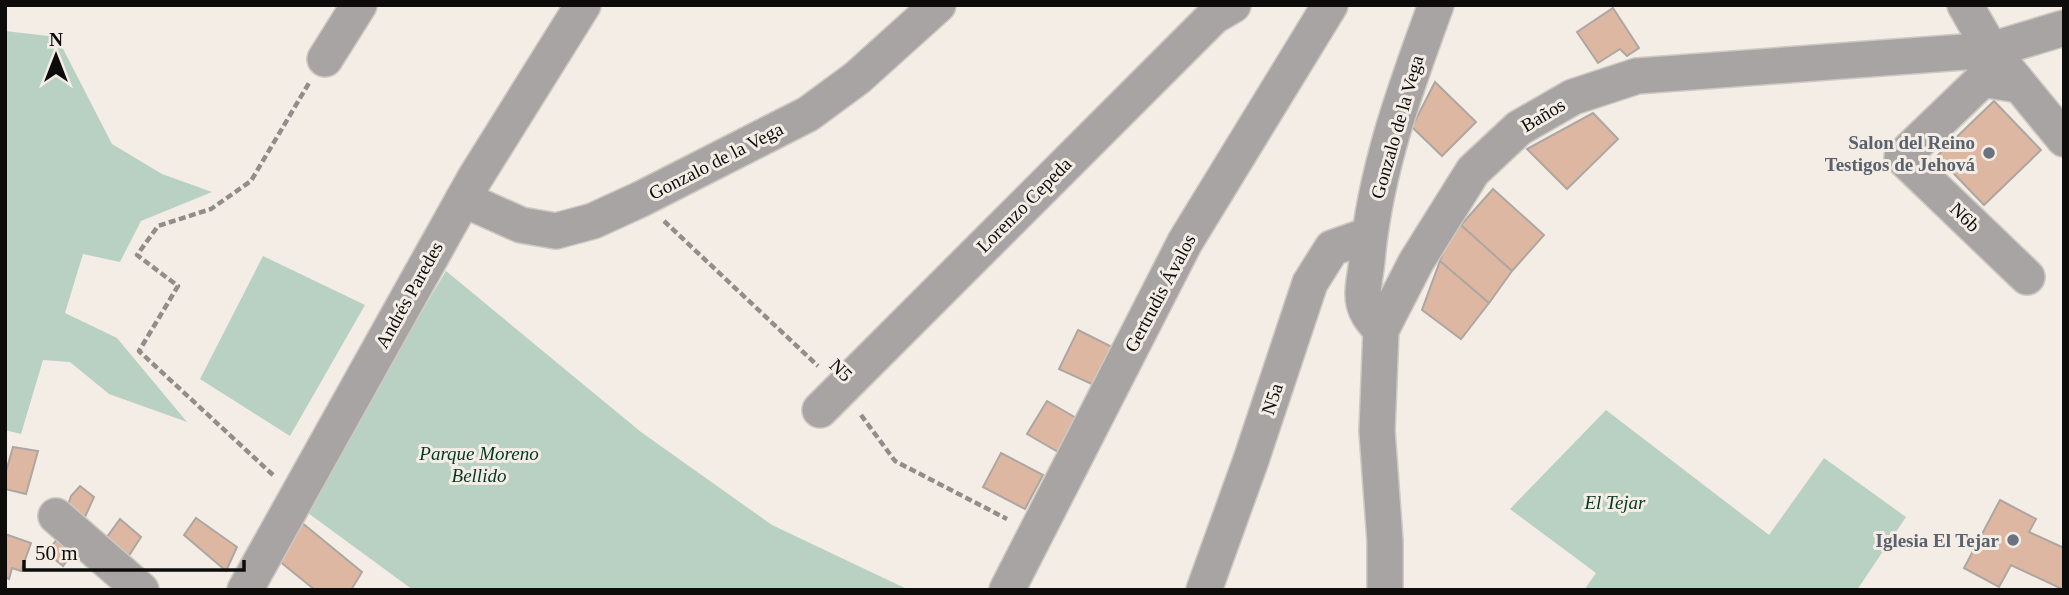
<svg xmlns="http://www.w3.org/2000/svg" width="2069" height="595" viewBox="0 0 2069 595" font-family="Georgia,serif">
  <rect width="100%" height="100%" fill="#f3ede6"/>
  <path fill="#b9d1c2" d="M5 31 57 37 112 144 162 174 212 192 141 221 120 262 83 254 65 313 117 338 187 422 109 394 70 362 43 360 21 434 5 430Z
    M263 256 365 305 290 436 200 379Z
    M446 271 641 432 772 525 909 590H413L304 510Z
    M1606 410 1769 535 1824 458 1906 517 1857 590H1584L1596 573 1510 509Z"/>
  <path fill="#ddb7a1" stroke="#aea6a1" stroke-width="2" d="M1613 8 1639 48 1627 56 1620 49 1598 63 1577 32Z
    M1435 82 1476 122 1442 156 1412 127Z
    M1994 101 2041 150 1984 205 1937 156Z
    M1593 113 1618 139 1567 189 1527 149Z
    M1493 189 1544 235 1512 271 1461 225Z
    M1461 225 1512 271 1489 303 1440 261 1448 237Z
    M1440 261 1489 303 1461 339 1422 310Z
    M1078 330 1114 348 1096 386 1059 369Z
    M1047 401 1078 419 1058 452 1027 434Z
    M13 447 38 451 26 494 5 489V475Z
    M1001 453 1043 475 1025 509 983 487Z
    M80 486 94 497 80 528 66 511 71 496Z
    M2000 500 2036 519 2029 532 2064 548V590L2011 565 1999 587 1964 568Z
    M196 518 237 547 226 571 184 535Z
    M120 519 141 537 123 565 102 544Z
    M301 522 362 572 351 590H315L278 560Z
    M62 532 78 546 63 566 47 553Z
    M5 534 31 543 21 571 12 568 9 579 5 577Z"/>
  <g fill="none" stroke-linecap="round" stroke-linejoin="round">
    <defs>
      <path id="minor" d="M1965 5 1991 50 2064 139
        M325 59 359 5
        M2019 85 1987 80 1980 82 1902 157 2027 277
        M463 199 521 225 556 231 593 221 641 199 808 114 857 78 938 5
        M1381 330C1373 321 1367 315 1364 303 1361 291 1366 273 1367 260 1375 171 1405 89 1436 5
        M820 410 1214 16 1233 5
        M56 516 141 590
        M245 590 475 178 583 5
        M1007 590 1185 242 1330 5
        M1204 590 1251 460 1310 283 1332 248 1369 235
        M1385 590V541L1377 431 1381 330 1416 262 1473 171 1519 128 1573 97 1637 76 1991 50 2064 28"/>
    </defs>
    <use href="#minor" stroke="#cec9c3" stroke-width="38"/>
    <path stroke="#928d88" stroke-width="4.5" stroke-dasharray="7 3.5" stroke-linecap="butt" d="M664 221 818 366
      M861 415 895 461 1007 519
      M273 475 139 351 178 286 137 255 158 226 211 209 251 181 309 83"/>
    <use href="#minor" stroke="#a8a4a3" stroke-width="35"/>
  </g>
  <g fill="#6b7280" stroke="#f3ede6" stroke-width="2.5">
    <circle cx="1989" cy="153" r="7"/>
    <circle cx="2013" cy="540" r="7"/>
  </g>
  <g text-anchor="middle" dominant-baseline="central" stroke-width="6" stroke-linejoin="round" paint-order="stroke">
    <g font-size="19" fill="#0e0c0a" stroke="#f3ede6">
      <text transform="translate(1543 115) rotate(-31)">Baños</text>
      <text transform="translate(1397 127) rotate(-74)">Gonzalo de la Vega</text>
      <text transform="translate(716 161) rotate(-27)">Gonzalo de la Vega</text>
      <text transform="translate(1024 205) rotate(-45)">Lorenzo Cepeda</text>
      <text transform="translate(1965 217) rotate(44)">N6b</text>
      <text transform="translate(1160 293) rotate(-62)">Gertrudis Ávalos</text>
      <text transform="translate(409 295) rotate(-61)">Andrés Paredes</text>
      <text transform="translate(841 370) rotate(45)">N5</text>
      <text transform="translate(1272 399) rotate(-72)">N5a</text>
    </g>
    <g font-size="19" font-weight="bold" fill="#5b616d" stroke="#f3ede6" text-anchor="end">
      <text x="1975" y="142">Salon del Reino<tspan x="1975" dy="22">Testigos de Jehová</tspan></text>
      <text x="1999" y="540">Iglesia El Tejar</text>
    </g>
    <g font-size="19" font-style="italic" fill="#053821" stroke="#f3ede6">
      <text x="479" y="453">Parque Moreno<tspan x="479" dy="22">Bellido</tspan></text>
      <text x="1615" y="502">El Tejar</text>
    </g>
  </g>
  <rect width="2069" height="595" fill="none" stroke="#0e0c0a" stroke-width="14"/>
  <g transform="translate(56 56)" stroke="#f3ede6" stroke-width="5" paint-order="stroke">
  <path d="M0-5L12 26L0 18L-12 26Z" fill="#0e0c0a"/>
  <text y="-10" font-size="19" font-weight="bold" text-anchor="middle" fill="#0e0c0a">N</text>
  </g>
  <path d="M24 560v10h220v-10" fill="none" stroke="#0e0c0a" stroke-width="3.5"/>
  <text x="35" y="560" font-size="21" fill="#0e0c0a" stroke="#f3ede6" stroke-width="5" paint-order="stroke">50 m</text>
</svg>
